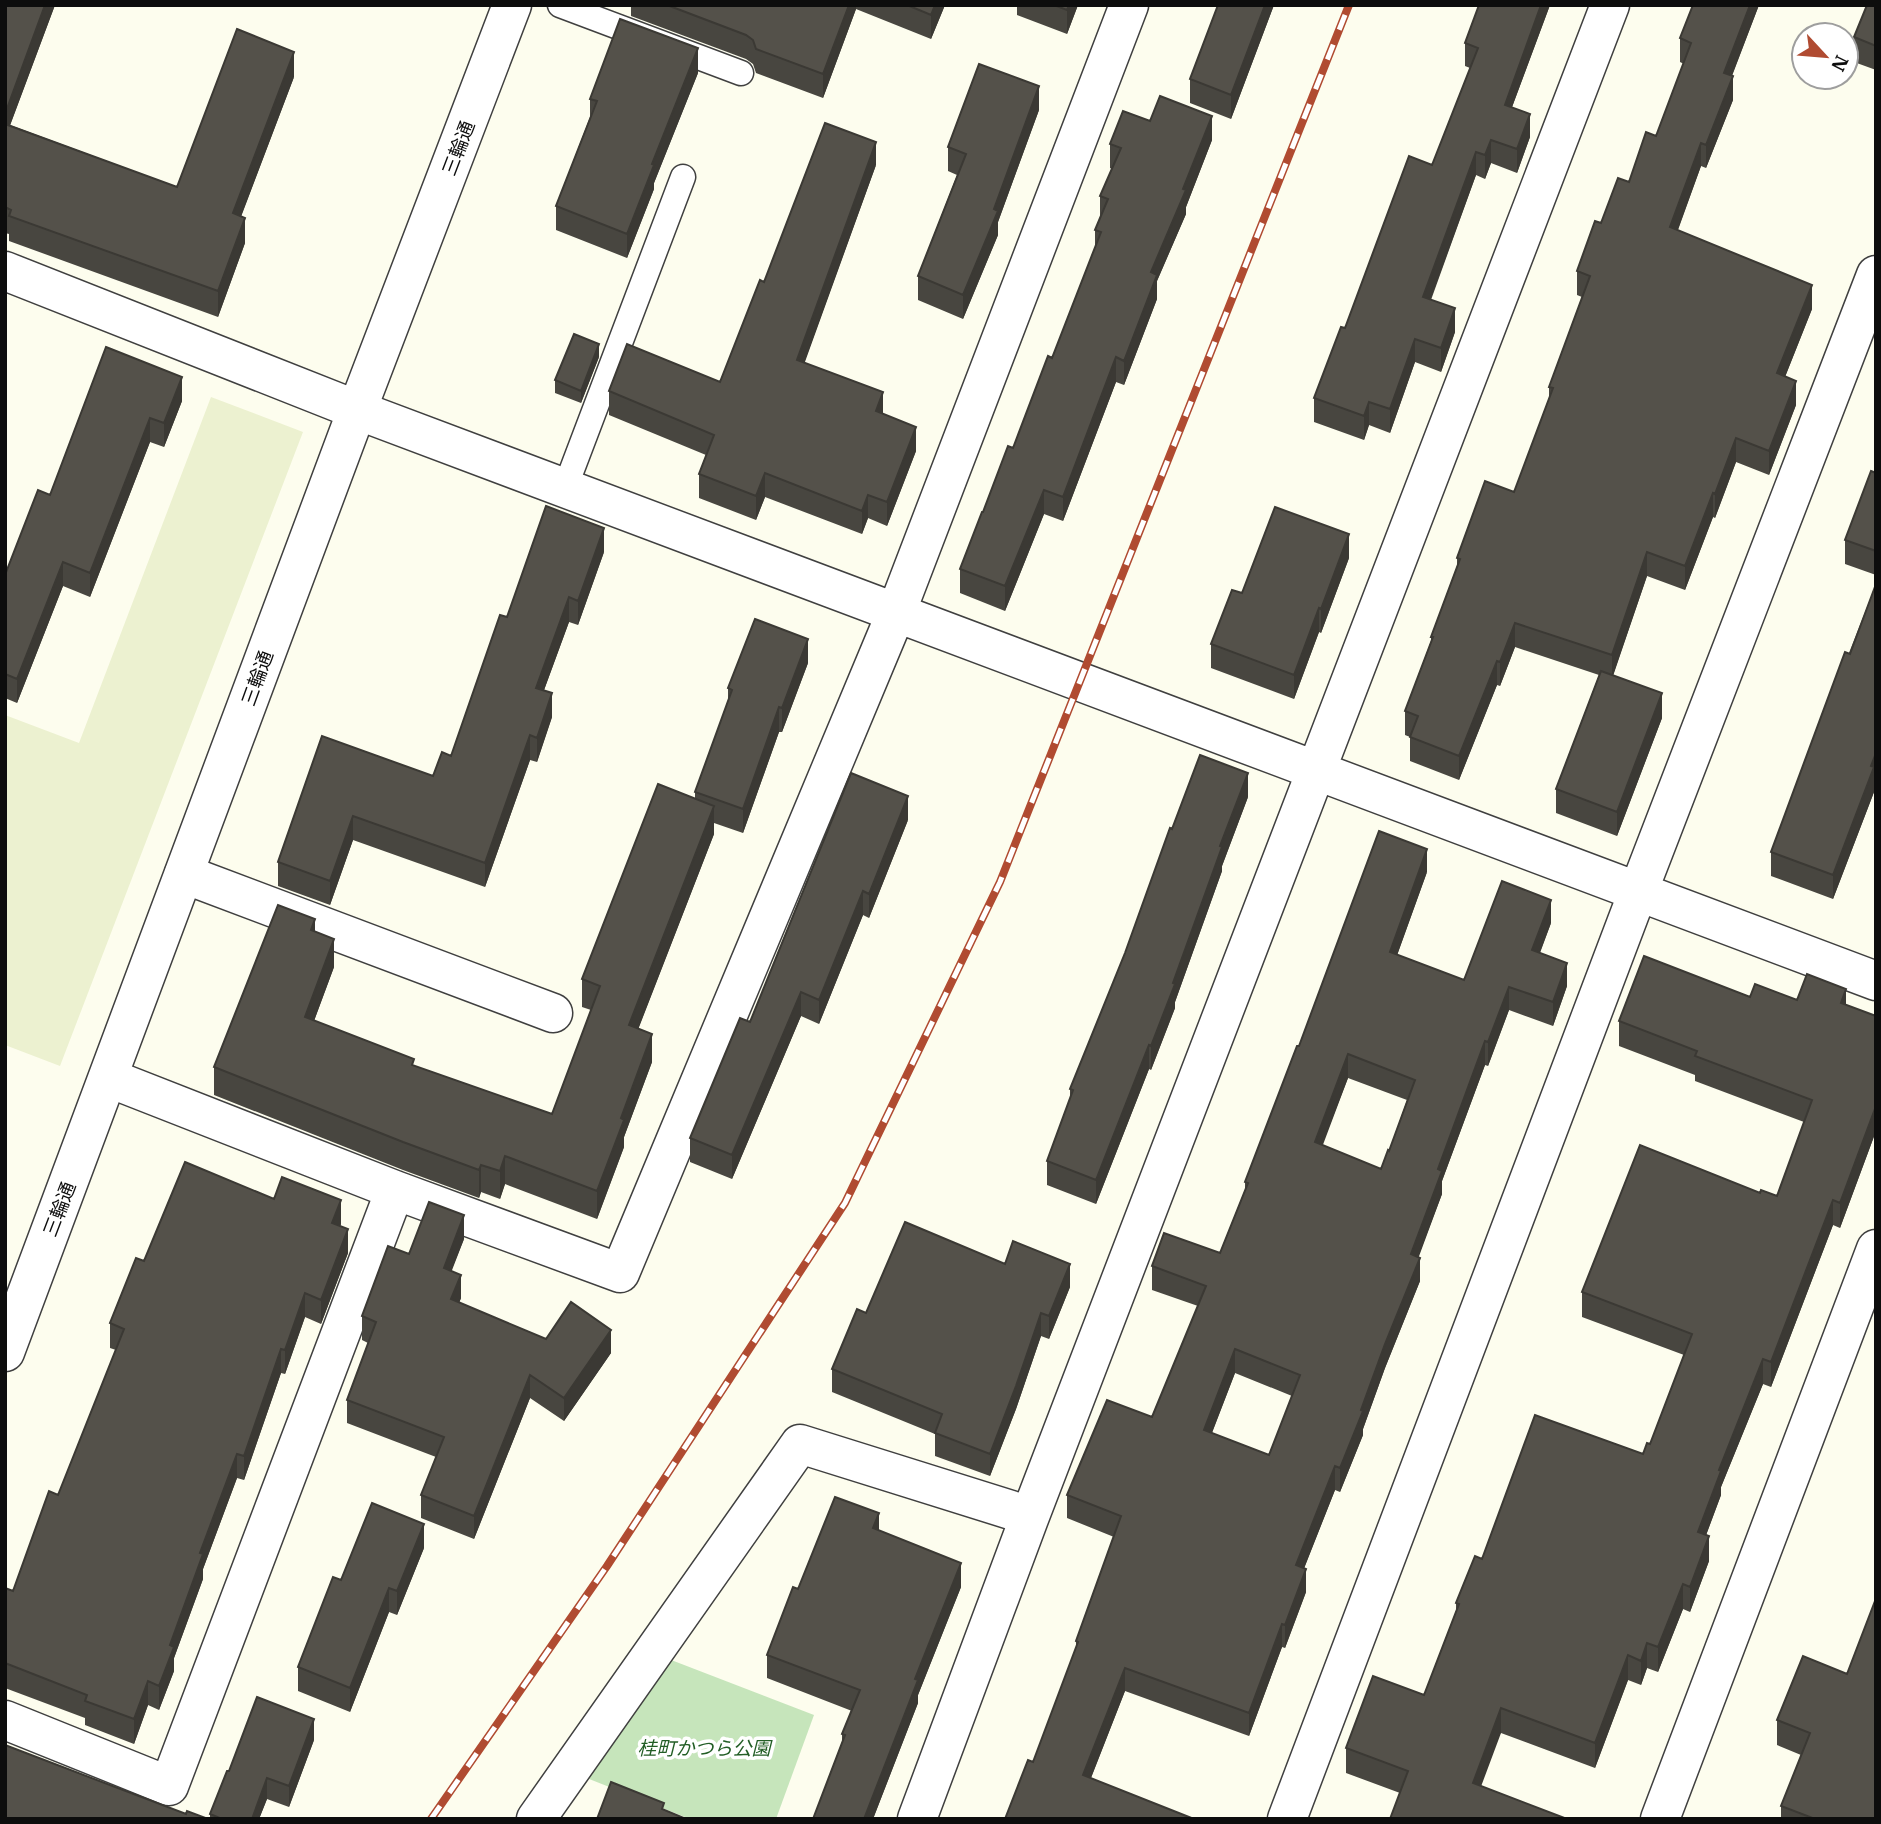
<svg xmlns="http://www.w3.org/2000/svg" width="1881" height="1824" viewBox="0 0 1881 1824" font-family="'IBM Plex Serif','Noto Sans JP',serif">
  <rect width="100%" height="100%" fill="#fdfdee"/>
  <path fill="#ecf1d0" d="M211 397 303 432 60 1066 5 1045V715L79 743Z"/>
  <path fill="#c6e5bb" d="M653 1653 814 1715 776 1819H690L569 1771Z"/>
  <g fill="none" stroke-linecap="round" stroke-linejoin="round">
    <defs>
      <path id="service" d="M560 5 741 73
        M565 488 683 177"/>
      <path id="minor" d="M5 271 357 410 1876 981
        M184 874 553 1013
        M109 1078 395 1190 620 1273 896 613 1129 5
        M5 1720 169 1786 395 1190
        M536 1819 800 1444 1030 1516
        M917 1819 1030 1516 1610 5
        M1287 1819 1638 892 1876 275
        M1660 1819 1876 1249"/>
      <path id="tertiary" d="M5 1352 357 410 512 5"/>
    </defs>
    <use href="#service" stroke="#404040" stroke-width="27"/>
    <use href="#minor" stroke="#404040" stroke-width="41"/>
    <use href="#tertiary" stroke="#404040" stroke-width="41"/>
    <use href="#service" stroke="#fff" stroke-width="24"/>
    <use href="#minor" stroke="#fff" stroke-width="38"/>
    <use href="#tertiary" stroke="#fff" stroke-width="38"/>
    <defs>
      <path id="rail" d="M431 1819 607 1566 845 1203 1000 882 1349 5"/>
    </defs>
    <use href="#rail" stroke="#b04b31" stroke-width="8"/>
    <use href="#rail" stroke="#fff" stroke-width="5" stroke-dasharray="16" stroke-linecap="butt"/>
  </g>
  <path fill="#484640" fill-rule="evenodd" d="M5 5H55L10 125 177 187 294 77 241 216 245 243 218 317 9 241V234L5 233Z
    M627 5H945L931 39 856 9 823 98 756 73 753 64 746 59 631 16V7Z
    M1017 5H1078L1067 34 1017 15Z
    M1274 5 1231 119 1190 103V79Z
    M1479 5H1550L1512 107 1530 137 1517 173 1491 163 1485 179 1476 175 1431 300 1455 332 1441 372 1415 362 1390 433 1369 425 1364 440 1314 422V398L1345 328 1432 165 1470 68 1465 66V43Z
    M1759 5 1732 76 1733 100 1706 168 1701 166 1678 230 1812 309 1785 377 1796 405 1769 475 1736 462 1715 518 1713 517 1685 590 1647 576 1613 675 1662 718 1617 836 1556 813V789L1599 675 1515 647 1500 686 1497 685 1459 780 1410 761V737L1405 735V711L1431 641V637L1457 566V558L1514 492 1549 400V387L1582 297 1577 295V271L1601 223 1629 182 1656 136 1684 64 1680 62V38Z
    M1876 5V70L1854 62V37Z
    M698 73 654 183V189L627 258 556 230V206L590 117V99Z
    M1039 110 998 222V235L963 319 918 300V276L957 175 948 171V147Z
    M1150 121 1212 140 1186 207V214L1157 281V299L1124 385 1116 382 1063 521 1044 514 1005 611 960 593V569L1052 358 1095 247V230L1100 217V196L1112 169 1110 168V144Z
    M876 165 804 363 883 413 916 451 887 526 868 518 862 534 765 497 756 520 699 498V474L706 455 609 415V391L720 382 764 282Z
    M106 347 182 401 164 447 150 442 90 597 63 586 17 703 5 698V575L50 495Z
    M599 357 581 403 555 393V380Z
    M1876 473V575L1845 564V540Z
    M604 552 578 625 569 622 544 690 552 717 537 762 530 760 485 887 353 840 330 905 278 886V862L322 736 433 776 451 756 507 617Z
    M1349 558 1321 633 1319 632 1294 699 1211 668V644L1242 593Z
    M1876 584V778L1874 783V792L1833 899 1771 876V852Z
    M808 663 782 732H779L743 833 714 823V834L638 1029 652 1062 624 1137V1147L597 1219 505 1184 500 1199 481 1192 479 1198 403 1170 214 1095V1067L315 932 334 967 314 1021 414 1066 552 1114 591 1010 582 1007V979L695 799V792L728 702V688Z
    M1248 797 1222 866V871L1175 1002V1008L1151 1070 1149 1069 1096 1204 1047 1185V1161L1070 1099V1089L1125 953 1172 829Z
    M908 820 869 918 863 915 819 1024 801 1016 732 1179 690 1162V1138L750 1022Z
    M1427 872 1397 955 1464 980 1551 923 1540 953 1567 986 1553 1026 1509 1010 1488 1066 1485 1065 1442 1181V1194L1418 1257 1420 1281 1385 1368 1363 1429V1435L1340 1492 1335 1490 1304 1568 1306 1592 1285 1648 1282 1647 1249 1736 1125 1691 1091 1778 1033 1762 1076 1647V1641L1114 1537 1067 1518V1495L1152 1417 1198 1306 1152 1290V1266L1220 1253 1245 1190V1182L1299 1046ZM1348 1078 1407 1100 1389 1151 1381 1169 1322 1145ZM1235 1373 1292 1396 1269 1455 1212 1433Z
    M1750 997 1797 1000 1846 1005 1876 1016V1131L1840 1228 1833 1225 1771 1387 1763 1384 1721 1487V1495L1706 1535 1709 1561 1690 1612 1683 1609 1658 1672 1647 1668 1641 1685 1628 1680 1595 1768 1501 1733 1400 1793 1346 1773V1748L1424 1695 1456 1611V1603L1482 1559 1643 1454 1650 1444 1684 1355 1582 1317V1292L1760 1193 1777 1196 1804 1122 1695 1081V1075L1619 1046V1021Z
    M274 1199 341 1224 340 1226 348 1253 321 1324 305 1317 285 1374 281 1373 244 1480 237 1478 203 1569V1579L174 1658V1671L159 1710 148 1705 134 1744 85 1725V1718L5 1688V1588L13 1591 58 1495 116 1350 110 1348V1323L144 1261Z
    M464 1239 451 1271 461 1298 459 1303 546 1339 611 1353 564 1421 530 1398 474 1539 421 1518V1495L436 1457 347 1423V1400L368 1343 362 1340V1316L409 1254Z
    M1005 1264 1070 1287 1049 1339 1041 1336 1016 1409 990 1476 935 1456V1434L832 1392V1369L866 1313Z
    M879 1531 961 1587 918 1695V1703L873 1819H813L842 1742V1734L852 1711 767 1678V1655L798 1589Z
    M424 1548 397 1615 389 1612 350 1712 298 1691V1667L341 1580Z
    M1803 1656 1876 1819H1781V1806L1801 1755 1777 1745V1720Z
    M314 1740 289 1807 267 1799 259 1819H210V1814L229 1771Z"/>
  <path fill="#3b3934" d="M45 5H55L5 139V114Z
    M849 5H856V9L823 98V74Z
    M935 5H945L931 39V15Z
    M1069 5H1078L1067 34V10Z
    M1265 5H1274L1231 119V95Z
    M1541 5H1550L1508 118 1505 105Z
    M1750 5H1759L1724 96V73Z
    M698 48V73L654 183V189L627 258V234L652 164Z
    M294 52V77L233 238V213Z
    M1733 76V100L1706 168V145Z
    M1039 86V110L998 222V235L963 319V295L994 209Z
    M1530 114V137L1517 173V149Z
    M1212 116V140L1186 207V214L1157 281V299L1124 385V361L1151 272Z
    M1491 140V163L1485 179V155Z
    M876 142V165L797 384V360Z
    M1701 143V166L1670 251V227Z
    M1476 152V175L1423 320V297Z
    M245 218V243L218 317V291Z
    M1812 285V309L1777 397V373Z
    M1455 308V332L1441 372V348Z
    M1415 339V362L1390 433V409Z
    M599 344V357L581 403V391Z
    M1116 357V382L1063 521V497Z
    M182 377V401L164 447V423Z
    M1796 381V405L1769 475V451Z
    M883 392V415L876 411Z
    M1369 402V425L1364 440V416Z
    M150 418V442L90 597V573Z
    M916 427V451L887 526V502Z
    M1736 438V462L1715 518V494Z
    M765 473V497L756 520V496Z
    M1044 490V514L1005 611V586Z
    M1713 493V517L1685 590V566Z
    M868 495V518L862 534V511Z
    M604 528V552L578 625V601Z
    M1349 534V558L1321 633V609Z
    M1647 552V576L1612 679V655Z
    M63 562V586L17 703V679Z
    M569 597V622L536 712V688Z
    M1319 608V632L1294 699V675Z
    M1515 623V647L1500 686V662Z
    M808 639V663L782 732V708Z
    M1497 661V685L1459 780V756Z
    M552 693V717L537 762V738Z
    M1662 693V718L1617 836V812Z
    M779 707V732L743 833V809Z
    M530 735V760L485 887V863Z
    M1876 753V778L1874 783V792L1833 899V875Z
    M1248 773V797L1222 866V871L1175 1002V1008L1151 1070V1046L1220 846Z
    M908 796V820L869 918V894Z
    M714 806V834L629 1053V1025Z
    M353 816V840L330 905V881Z
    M1427 849V872L1390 975V952Z
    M863 891V915L819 1024V1000Z
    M1551 900V923L1532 973V950Z
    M315 919V947L311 930Z
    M334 939V967L305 1045V1017Z
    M1567 963V986L1553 1026V1002Z
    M1509 987V1010L1488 1066V1042Z
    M1846 989V1014L1841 1003Z
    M801 992V1016L732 1179V1155Z
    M652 1034V1062L624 1137V1147L597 1219V1191L621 1118Z
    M1485 1041V1065L1442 1181V1194L1411 1278V1254L1438 1169Z
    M1149 1045V1069L1096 1204V1180Z
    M1348 1054V1078L1315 1166V1142Z
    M1876 1106V1131L1840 1228V1203Z
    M505 1156V1184L500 1199V1171Z
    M481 1165V1192L479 1198V1170Z
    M341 1200V1224L332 1247V1223Z
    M1833 1200V1225L1771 1387V1362Z
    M464 1215V1239L444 1291V1268Z
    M348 1229V1253L321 1324V1300Z
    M1420 1258V1281L1385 1368 1363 1429V1435L1340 1492V1468L1385 1344Z
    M1070 1264V1287L1049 1339V1316Z
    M461 1275V1298L451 1323V1299Z
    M305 1293V1317L285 1374V1350Z
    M1041 1313V1336L1016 1409 990 1476V1454Z
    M611 1330V1353L564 1421V1398Z
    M281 1349V1373L244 1480V1456Z
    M1235 1349V1373L1204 1453V1430Z
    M1763 1359V1384L1721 1487V1495L1698 1557V1532L1719 1470Z
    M530 1375V1398L474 1539V1516Z
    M237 1454V1478L203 1569V1579L174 1658V1671L159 1710V1686L170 1645 200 1553Z
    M1335 1466V1490L1296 1589V1565Z
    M879 1513V1537L873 1528Z
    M424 1524V1548L397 1615V1591Z
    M1709 1536V1561L1690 1612V1587Z
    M961 1563V1587L918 1695V1703L873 1819H864L915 1679Z
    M1306 1569V1592L1285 1648V1625Z
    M1683 1584V1609L1658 1672V1647Z
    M389 1588V1612L350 1712V1688Z
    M1282 1624V1647L1249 1736V1713Z
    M1647 1643V1668L1641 1685V1661Z
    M1628 1655V1680L1595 1768V1743Z
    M1125 1668V1691L1083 1798V1775Z
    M148 1681V1705L134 1744V1719Z
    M1501 1708V1733L1473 1808V1783Z
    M314 1719V1740L289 1807V1786Z
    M267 1778V1799L259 1819H252Z"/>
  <path fill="#54514a" stroke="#3b3934" stroke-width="2" fill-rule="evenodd" d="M5 5H45L5 114Z
    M667 5H849L823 74 756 49 753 40 746 35Z
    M907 5H935L931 15Z
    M1054 5H1069L1067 10Z
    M1218 5H1265L1231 95 1190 79Z
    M1479 5H1541L1505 105 1530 114 1517 149 1491 140 1485 155 1476 152 1423 297 1455 308 1441 348 1415 339 1390 409 1369 402 1364 416 1314 398 1341 327 1345 328 1409 156 1432 165 1478 48 1465 43Z
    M1693 5H1750L1724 73 1733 76 1706 145 1701 143 1670 227 1812 285 1777 373 1796 381 1769 451 1736 438 1715 494 1713 493 1685 566 1647 552 1612 655 1515 623 1500 662 1497 661 1459 756 1410 737 1418 716 1405 711 1433 637H1431L1460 559 1457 558 1485 481 1514 492 1553 388 1549 387 1590 276 1577 271 1595 221 1601 223 1618 178 1629 182 1646 132 1656 136 1691 43 1680 38Z
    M1867 5H1876V46L1854 37Z
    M620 19 698 48 652 164 654 165 627 234 556 206 597 101 590 99Z
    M237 29 294 52 233 213 245 218 218 291 9 216 11 210 5 207V124L177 187Z
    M979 64 1039 86 994 209 998 211 963 295 918 276 966 154 948 147Z
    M1160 96 1212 116 1183 189 1186 190 1151 272 1157 275 1124 361 1116 357 1063 497 1044 490 1005 586 960 569 982 512H983L1008 446 1013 448 1048 356 1052 358 1101 232 1095 230 1108 199 1100 196 1121 148 1110 144 1123 111 1150 121Z
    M825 123 876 142 797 360 883 392 876 411 916 427 887 502 868 495 862 511 765 473 756 496 699 474 714 435 609 391 627 344 720 382 760 280 764 282Z
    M574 334 599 344 581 391 555 380Z
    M106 347 182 377 164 423 150 418 90 573 63 562 17 679 5 674V575L38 490 50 495Z
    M1871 471 1876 473V551L1845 540Z
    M546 506 604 528 578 601 569 597 536 688 552 693 537 738 530 735 485 863 353 816 330 881 278 862 322 736 433 776 442 752 451 756 500 615 507 617Z
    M1275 507 1349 534 1321 609 1319 608 1294 675 1211 644 1232 590 1242 593Z
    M1876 584V753L1871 766 1874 767 1833 875 1771 852 1845 652 1850 654Z
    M755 619 808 639 782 708 779 707 743 809 695 792 732 690 728 688Z
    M1601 671 1662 693 1617 812 1556 789Z
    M1200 755 1248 773 1220 846 1222 847 1173 983 1175 984 1151 1046 1149 1045 1096 1180 1047 1161 1073 1090 1070 1089 1125 953 1170 828 1172 829Z
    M851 773 908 796 869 894 863 891 819 1000 801 992 732 1155 690 1138 740 1018 750 1022Z
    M658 784 714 806 629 1025 652 1034 621 1118 624 1120 597 1191 505 1156 500 1171 481 1165 479 1170 403 1142 214 1067 278 905 315 919 311 930 334 939 305 1017 414 1059 412 1065 552 1114 600 986 582 979Z
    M1379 831 1427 849 1390 952 1464 980 1502 881 1551 900 1532 950 1567 963 1553 1002 1509 987 1488 1042 1485 1041 1438 1169 1442 1171 1411 1254 1420 1258 1385 1344 1361 1410 1363 1411 1340 1468 1335 1466 1296 1565 1306 1569 1285 1625 1282 1624 1249 1713 1125 1668 1083 1775 1194 1819H1005L1028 1760 1033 1762 1078 1642 1076 1641 1121 1516 1067 1495 1107 1400 1152 1417 1206 1286 1152 1266 1164 1233 1220 1253 1248 1183 1245 1182 1297 1046H1299ZM1348 1054 1415 1080 1389 1151 1388 1150 1381 1169 1315 1142ZM1235 1349 1300 1375 1269 1455 1204 1430Z
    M1644 956 1750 997 1755 984 1797 1000 1807 974 1846 989 1841 1003 1876 1016V1106L1840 1203 1833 1200 1771 1362 1763 1359 1719 1470 1721 1471 1698 1532 1709 1536 1690 1587 1683 1584 1658 1647 1647 1643 1641 1661 1628 1655 1595 1743 1501 1708 1473 1783 1567 1819H1390L1408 1771 1346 1748 1373 1676 1424 1695 1459 1604 1456 1603 1475 1556 1482 1559 1535 1415 1643 1454 1647 1443 1650 1444 1692 1334 1582 1292 1640 1145 1760 1193 1761 1190 1777 1196 1812 1100 1695 1056 1697 1051 1619 1021Z
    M185 1162 274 1199 282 1177 341 1200 332 1223 348 1229 321 1300 305 1293 285 1350 281 1349 244 1456 237 1454 200 1553 203 1554 170 1645 174 1647 159 1686 148 1681 134 1719 85 1701 87 1695 5 1663V1588L13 1591 49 1491 58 1495 124 1329 110 1323 136 1258 144 1261Z
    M429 1202 464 1215 444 1268 461 1275 451 1299 546 1339 571 1302 611 1330 564 1398 530 1375 474 1516 421 1495 444 1437 347 1400 376 1322 362 1316 388 1246 409 1254Z
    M905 1222 1005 1264 1013 1241 1070 1264 1049 1316 1041 1313 1016 1386 990 1454 935 1433 942 1414 832 1369 857 1309 866 1313Z
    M835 1497 879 1513 873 1528 961 1563 915 1679 918 1680 864 1819H813L845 1735 842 1734 860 1690 767 1655 793 1587 798 1589Z
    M372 1503 424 1524 397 1591 389 1588 350 1688 298 1667 333 1577 341 1580Z
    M1875 1601 1876 1602V1819H1815L1781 1806 1810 1733 1777 1720 1803 1656 1847 1674Z
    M257 1697 314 1719 289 1786 267 1778 252 1819H222L210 1814 227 1771H229Z
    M5 1745 186 1814 187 1811 208 1819H5Z
    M611 1782 664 1803 662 1809 686 1819H597Z"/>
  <g text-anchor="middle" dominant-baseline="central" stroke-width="7" stroke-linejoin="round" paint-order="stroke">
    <g font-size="19" fill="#0d0d0d" stroke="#fff">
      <text transform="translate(458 148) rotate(-69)">三輪通</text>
      <text transform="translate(257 678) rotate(-70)">三輪通</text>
      <text transform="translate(59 1209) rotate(-69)">三輪通</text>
    </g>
    <g font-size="19" font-style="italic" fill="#235e26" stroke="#fff">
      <text x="704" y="1748">桂町かつら公園</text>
    </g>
  </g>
  <rect width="1881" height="1824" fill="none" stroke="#0d0d0d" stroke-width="14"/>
  <g transform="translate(1825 56) rotate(116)"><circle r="33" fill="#ffffff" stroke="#9e9e9e" stroke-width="2"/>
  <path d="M0-5L12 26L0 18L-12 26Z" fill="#b04b31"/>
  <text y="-10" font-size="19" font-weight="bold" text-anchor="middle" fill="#0d0d0d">N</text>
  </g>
</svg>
